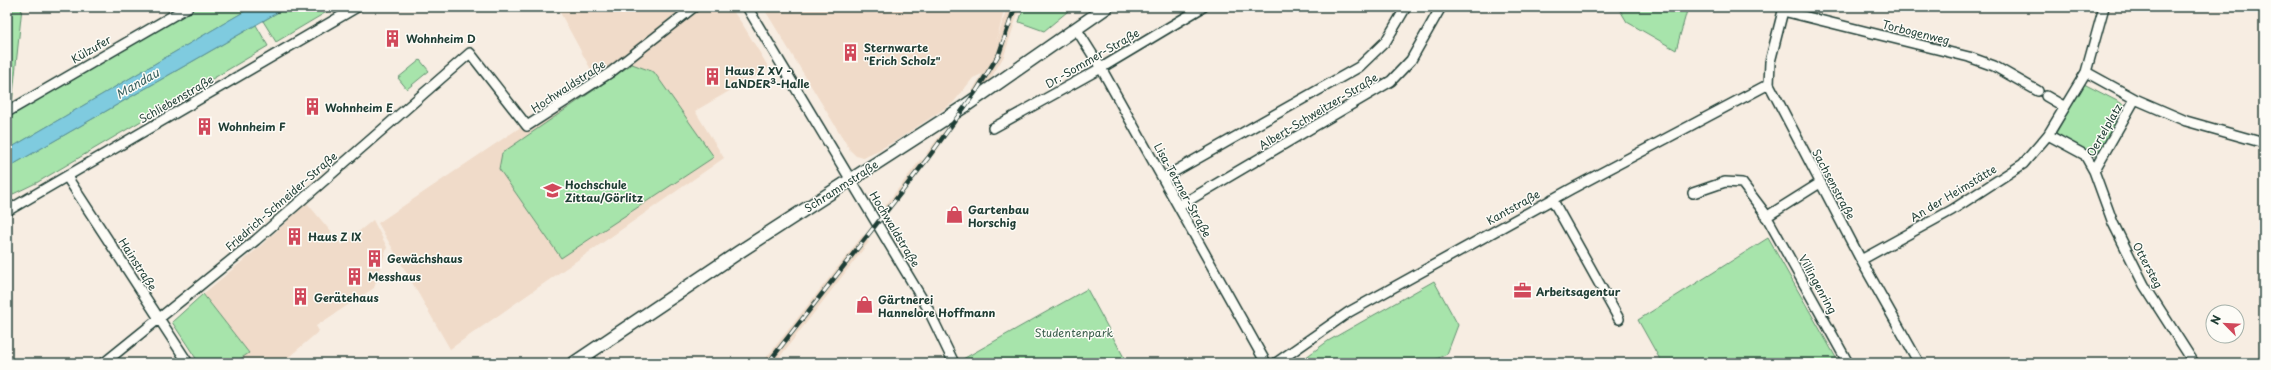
<svg xmlns="http://www.w3.org/2000/svg" width="2271" height="370" viewBox="0 0 2271 370" font-family="'Playpen Sans',sans-serif">
  <rect width="100%" height="100%" fill="#f7ede2"/>
  <filter id="ink" filterUnits="userSpaceOnUse"><feTurbulence type="fractalNoise" baseFrequency=".025" numOctaves="2"/><feDisplacementMap in="SourceGraphic" scale="8" xChannelSelector="R" yChannelSelector="G"/><feConvolveMatrix kernelMatrix="1 2 1 2 8 2 1 2 1" color-interpolation-filters="sRGB"/></filter>
  <g filter="url(#ink)">
    <path fill="#f0dbc9" d="M557 7H730L743 25 769 68 695 111 724 158 450 349 378 223 595 77Z
      M763 7H1005L996 43 1007 7H1020L1004 56 988 83 971 93 982 74 973 78 953 103 897 140 864 158 856 156 850 150Z
      M952 127 933 156 926 154 941 134Z
      M920 160 928 161 888 212 885 206Z
      M307 203 342 245 373 220 387 247 374 288 316 326 319 331 282 363H234L249 353 203 294 257 249Z
      M863 235 869 242 775 363H762Z"/>
    <path fill="#a7e4ab" stroke="#639070" d="M7 7H22L12 104 7 106Z
      M198 7H246L247 10 7 150V118Z
      M287 7H335L276 42 263 21Z
      M1024 7H1073L1044 31 1019 22Z
      M1618 7H1688L1676 50 1627 22Z
      M256 25 268 46 38 182 7 197V168Z
      M420 60 429 71 407 89 398 78Z
      M632 64 654 72 714 157 561 258 499 169 502 153Z
      M2084 84 2121 103 2125 107 2099 155 2094 156 2056 133Z
      M1768 238 1839 363H1662L1638 320Z
      M1434 281 1458 325 1447 354 1428 363H1298L1328 341Z
      M1087 289 1127 363H965L963 359Z
      M203 294 249 353 234 363H199L172 322Z"/>
    <path fill="#7fcbdf" stroke="#59929b" d="M252 7H287L7 168V150Z"/>
    <g fill="none" stroke-linecap="round" stroke-linejoin="round">
      <path stroke="#59929b" stroke-width="3.5" d="M7 35 10 7"/>
      <defs>
        <path id="street" d="M747 7 927 307 954 363
          M1784 7 1770 62 1769 84 1861 260 1919 363
          M1783 11 1969 57 1994 66 2038 91
          M1077 30 1101 68 1266 363
          M2046 96 2065 107
          M2135 99 2186 121 2264 143
          M7 112 188 7
          M993 128 1101 68 1203 7
          M2048 135 2085 155 2094 171 2135 99 2086 72
          M2094 171 2113 223 2144 285 2194 363
          M67 177 188 363
          M1163 178 1359 67 1386 41 1406 7
          M1693 193 1725 182 1742 183 1764 212 1848 363
          M1552 199 1619 319
          M1179 206 1391 81 1411 60 1441 7
          M7 211 357 7
          M1766 217 1820 183
          M1861 260 1952 210 2023 164 2048 135 2086 72 2104 7
          M104 363 256 240 470 53 527 126 611 72 694 7
          M1276 363 1349 312 1571 189 1769 84"/>
        <path id="secondary" d="M574 363 739 252 965 106 1107 7"/>
      </defs>
      <use href="#street" stroke="#1f3d34" stroke-width="12"/>
      <use href="#secondary" stroke="#1f3d34" stroke-width="15"/>
      <use href="#street" stroke="#fdfcf7" stroke-width="9"/>
      <use href="#secondary" stroke="#fdfcf7" stroke-width="12"/>
      <defs>
        <path id="rail" d="M768 363 928 158 977 90 999 54 1015 7"/>
      </defs>
      <use href="#rail" stroke="#1f3d34" stroke-width="4.5"/>
      <use href="#rail" stroke="#fdfcf7" stroke-width="3" stroke-dasharray="9" stroke-linecap="butt"/>
    </g>
  </g>
  <defs>
    <symbol id="building-bare" viewBox="-9 -9 18 18"><path d="M-4-6H4V6H1V3H-1V6H-4ZM-2.5-4.3h1.7v1.8h-1.7ZM.8-4.3h1.7v1.8H.8ZM-2.5-1h1.7V.8h-1.7ZM.8-1h1.7V.8H.8Z" fill="#d1495b" stroke="#fdfcf7" stroke-width="2.5" paint-order="stroke"/></symbol>
    <symbol id="university-bare" viewBox="-9 -9 18 18"><path d="M0-5L7-2L0 1L-7-2ZM-4 1L0 2.5L4 1V4Q0 6-4 4Z" fill="#d1495b" stroke="#fdfcf7" stroke-width="2.5" paint-order="stroke"/></symbol>
    <symbol id="shop-bare" viewBox="-9 -9 18 18"><path d="M-5-2.5h2.3a2.7 3.5 0 0 1 5.4 0H5L5.5 6h-11ZM-1.5-2.5h3a1.5 2.3 0 0 0-3 0Z" fill="#d1495b" stroke="#fdfcf7" stroke-width="2.5" paint-order="stroke"/></symbol>
    <symbol id="office-bare" viewBox="-9 -9 18 18"><path d="M-6-3h4V-5.5h4V-3h4V5H-6ZM-1-4.5V-3h2v-1.5ZM-6 0V1H6V0Z" fill="#d1495b" stroke="#fdfcf7" stroke-width="2.5" paint-order="stroke"/></symbol>
  </defs>
  <g fill-rule="evenodd">
    <use href="#building-bare" x="380" y="26" width="25" height="25"/>
    <use href="#building-bare" x="838" y="40" width="25" height="25"/>
    <use href="#building-bare" x="700" y="64" width="25" height="25"/>
    <use href="#building-bare" x="300" y="94" width="25" height="25"/>
    <use href="#building-bare" x="192" y="114" width="25" height="25"/>
    <use href="#university-bare" x="540" y="178" width="25" height="25"/>
    <use href="#shop-bare" x="942" y="202" width="25" height="25"/>
    <use href="#building-bare" x="282" y="224" width="25" height="25"/>
    <use href="#building-bare" x="362" y="246" width="25" height="25"/>
    <use href="#building-bare" x="342" y="264" width="25" height="25"/>
    <use href="#office-bare" x="1510" y="278" width="25" height="25"/>
    <use href="#building-bare" x="288" y="284" width="25" height="25"/>
    <use href="#shop-bare" x="852" y="292" width="25" height="25"/>
  </g>
  <g text-anchor="middle" dominant-baseline="central" stroke-width="3" stroke-linejoin="round" paint-order="stroke">
    <g font-size="11" fill="#1f3d34" stroke="#fdfcf7">
      <text transform="translate(1916 32) rotate(14)">Torbogenweg</text>
      <text transform="translate(91 49) rotate(-30)">Külzufer</text>
      <text transform="translate(1092 58) rotate(-30)">Dr.-Sommer-Straße</text>
      <text transform="translate(568 86) rotate(-33)">Hochwaldstraße</text>
      <text transform="translate(176 99) rotate(-30)">Schliebenstraße</text>
      <text transform="translate(1318 111) rotate(-31)">Albert-Schweitzer-Straße</text>
      <text transform="translate(2104 130) rotate(-60)">Oertelplatz</text>
      <text transform="translate(1834 184) rotate(62)">Sachsenstraße</text>
      <text transform="translate(841 186) rotate(-33)">Schrammstraße</text>
      <text transform="translate(1183 190) rotate(61)">Lisa-Tetzner-Straße</text>
      <text transform="translate(1953 193) rotate(-31)">An der Heimstätte</text>
      <text transform="translate(281 201) rotate(-41)">Friedrich-Schneider-Straße</text>
      <text transform="translate(1513 207) rotate(-29)">Kantstraße</text>
      <text transform="translate(895 229) rotate(59)">Hochwaldstraße</text>
      <text transform="translate(138 264) rotate(57)">Hainstraße</text>
      <text transform="translate(2148 265) rotate(62)">Ottersteg</text>
      <text transform="translate(1818 284) rotate(61)">Villingenring</text>
    </g>
    <g font-size="11" font-weight="bold" fill="#1f3d34" stroke="#fdfcf7" text-anchor="start">
      <text x="406" y="38">Wohnheim D</text>
      <text x="864" y="47">Sternwarte<tspan x="864" dy="13">"Erich Scholz"</tspan></text>
      <text x="725" y="70">Haus Z XV -<tspan x="725" dy="13">LaNDER³-Halle</tspan></text>
      <text x="325" y="107">Wohnheim E</text>
      <text x="218" y="126">Wohnheim F</text>
      <text x="565" y="184">Hochschule<tspan x="565" dy="13">Zittau/Görlitz</tspan></text>
      <text x="968" y="209">Gartenbau<tspan x="968" dy="13">Horschig</tspan></text>
      <text x="308" y="236">Haus Z IX</text>
      <text x="387" y="258">Gewächshaus</text>
      <text x="368" y="276">Messhaus</text>
      <text x="1536" y="291">Arbeitsagentur</text>
      <text x="314" y="297">Gerätehaus</text>
      <text x="878" y="299">Gärtnerei<tspan x="878" dy="13">Hannelore Hoffmann</tspan></text>
    </g>
    <g font-size="11" fill="#3a5e4c" stroke="#fdfcf7">
      <text x="1074" y="332">Studentenpark</text>
    </g>
    <g font-size="12" font-style="italic" fill="#37605f" stroke="#fdfcf7">
      <text transform="translate(137 83) rotate(-30)">Mandau</text>
    </g>
  </g>
  <rect width="2271" height="370" fill="none" stroke="#fdfcf7" stroke-width="24"/>
  <rect x="12" y="12" width="2247" height="346" fill="none" stroke="#1f3d34" stroke-width="1.5" filter="url(#ink)"/>
  <g transform="translate(2225 324) rotate(294)"><circle r="19" fill="#fdfcf7" stroke="#a4b0a9"/>
  <path d="M0-3L7 15L0 10L-7 15Z" fill="#d1495b"/>
  <text y="-6" font-size="11" font-weight="bold" text-anchor="middle" fill="#1f3d34">N</text>
  </g>
</svg>
